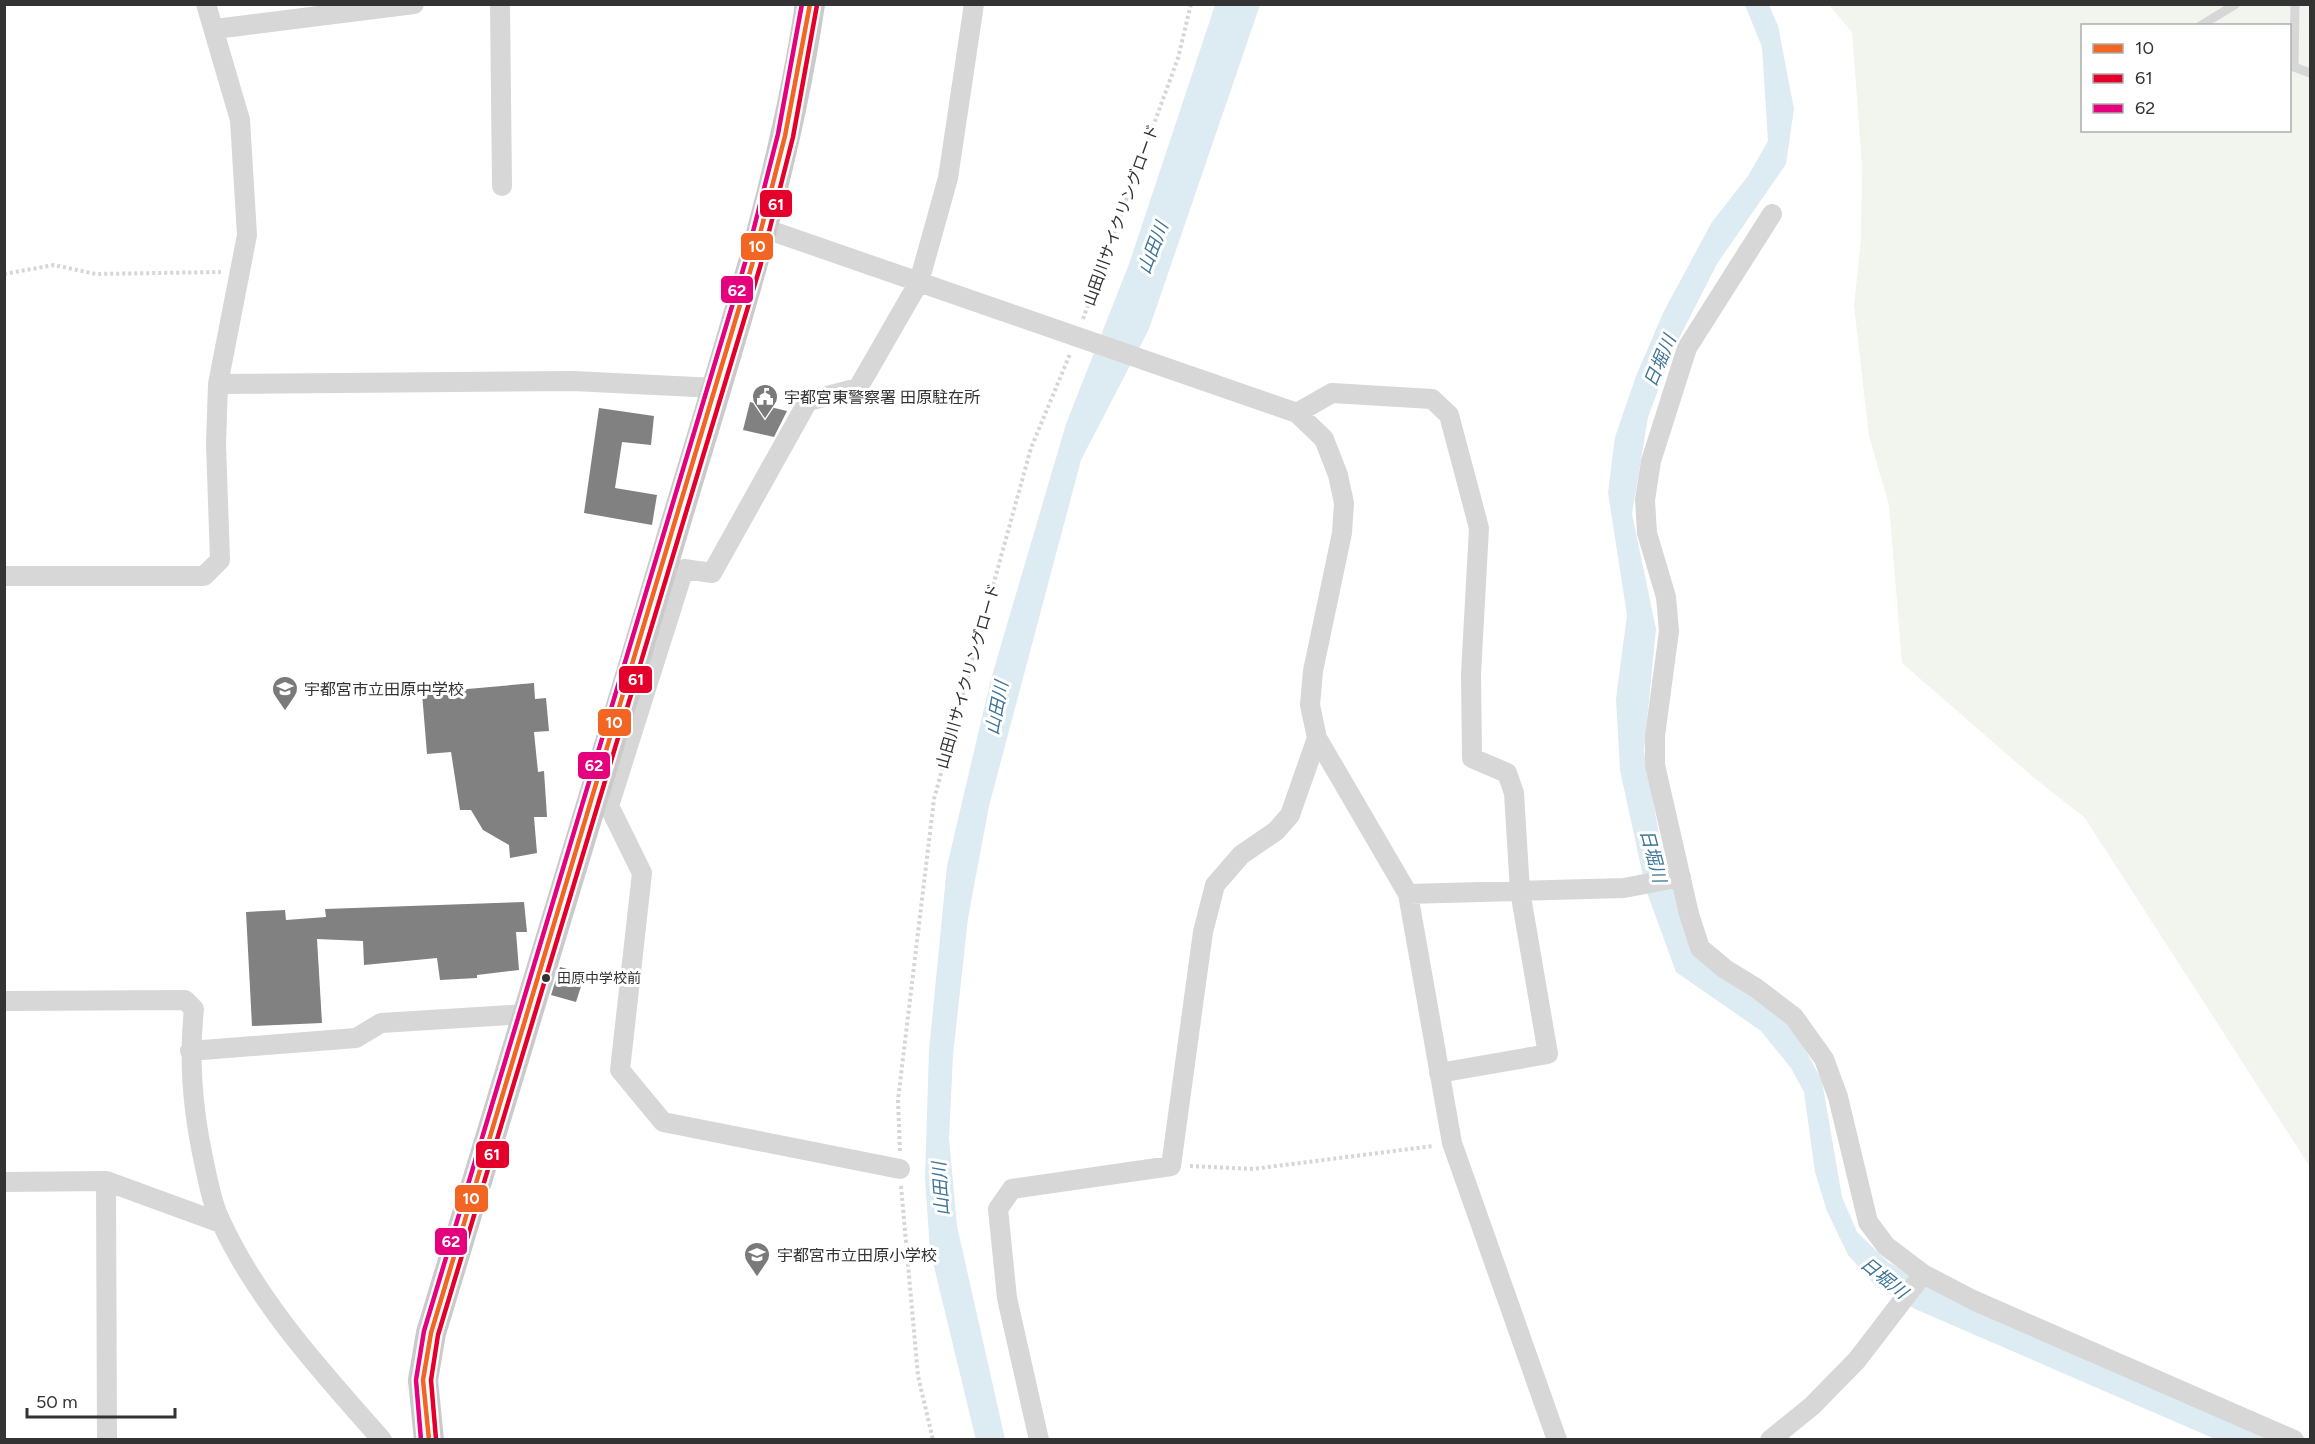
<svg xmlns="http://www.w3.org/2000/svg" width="2315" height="1444" viewBox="0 0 2315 1444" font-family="Figtree,'Noto Sans JP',sans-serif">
  <rect width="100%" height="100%" fill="#fff"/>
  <path fill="#f1f5ed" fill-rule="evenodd" d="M1829 5H2310V1167L2085 818 2033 777 1902 663 1889 505 1869 436 1854 306 1861 239 1862 165 1852 32ZM2082 26H2290V130H2082Z"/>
  <path fill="#ddebf3" d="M1215 5H1260L1149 329 1081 460 989 806 968 918 953 1055 949 1138 957 1226 1005 1439 976 1440 930 1250 925 1178 929 1051 947 866 991 679 1066 424 1129 264Z
    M1745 5H1769L1778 26 1794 109 1786 164 1717 264 1672 352 1648 417 1632 514 1656 629 1644 751 1661 845 1683 922 1769 1000 1797 1034 1822 1081 1842 1197 1857 1232 1888 1262 1955 1300 2271 1439H2215L1915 1309 1876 1286 1848 1255 1827 1211 1815 1172 1804 1092 1791 1068 1761 1031 1676 972 1646 890 1620 770 1616 699 1627 615 1608 493 1615 437 1636 376 1664 311 1712 222 1748 176 1768 141 1762 47Z"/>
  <path fill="#818181" d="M750 402 787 411 774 437 743 430Z
    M599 408 654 416 651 445 622 442 615 488 657 495 652 525 584 513Z
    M534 683 535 699 546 698 549 731 534 732 538 772 544 771 547 817H534L537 853 510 858 509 845 483 830 471 810H460L451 752 427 754 422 693Z
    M524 902 527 932H516L519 970 477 975V978L440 980 437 958 364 965 363 941 317 939 322 1023 252 1026 246 912 285 910 286 920 326 917 325 909Z
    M560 967 585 974 576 1002 551 995Z"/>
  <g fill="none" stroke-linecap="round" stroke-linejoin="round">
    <path stroke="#d6d6d6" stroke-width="4" stroke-dasharray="3 3" stroke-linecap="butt" d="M4 274 54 265 96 274 221 272
      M1083 319 1178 58 1191 4
      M900 1151 898 1100 934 799 1031 448 1070 354
      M1190 1166 1253 1169 1433 1146
      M901 1186 918 1376 933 1440"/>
    <path stroke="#d7d7d7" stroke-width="9" d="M2295 4 2294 67 2310 73
      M2200 26 2236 4"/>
    <path stroke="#d7d7d7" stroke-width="20" d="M500 4 502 186
      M215 29 414 4
      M1772 214 1687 348 1651 461 1645 500 1647 533 1666 597 1669 631 1655 736V765L1689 914 1700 948 1725 969 1756 988 1794 1017 1824 1059 1838 1097 1868 1222 1886 1246 1923 1274
      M763 228 1297 413 1324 439 1338 475 1344 503 1342 533 1313 671 1310 705 1317 738 1408 894 1452 1143 1557 1440
      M218 384 573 381 716 388
      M1297 413 1332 393 1432 399 1449 415 1479 528 1471 674 1472 758 1507 773 1514 793 1520 891 1548 1054 1439 1073
      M4 576H204L220 560 216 444 218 384 247 235 240 120 206 4
      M1408 894 1624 888 1681 877
      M4 1001 185 1000 194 1009C188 1063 193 1114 205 1167 209 1186 213 1206 222 1224 260 1305 323 1373 382 1440
      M190 1051 356 1038 381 1023 527 1014
      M900 1169 663 1122 620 1070 642 873 609 806 684 569 712 573 808 401 858 388 919 282 948 178 974 4
      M106 1181 107 1440
      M4 1182 106 1181 221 1223
      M1039 1440 1007 1298 998 1209 1012 1189 1171 1166 1203 932 1215 885 1241 855 1276 831 1290 815 1317 738
      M1770 1440 1812 1406 1857 1360 1923 1274 1973 1300 2294 1440"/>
    <path stroke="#cacaca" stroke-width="30" d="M429 1440 423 1380 431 1333C512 1063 596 793 676 522 727 351 784 181 810 4"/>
    <defs>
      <path id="bus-1" d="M429 1440 423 1380 431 1333 752 265 785 136 810 4"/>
      <path id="bus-2" d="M436 1439 431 1380 438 1335 760 267 793 137 817 5"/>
      <path id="bus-3" d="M421 1440 416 1380 424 1331 745 263 778 134 802 4"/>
    </defs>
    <use href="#bus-1" stroke="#fff" stroke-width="9"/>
    <use href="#bus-2" stroke="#fff" stroke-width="9"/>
    <use href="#bus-3" stroke="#fff" stroke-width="9"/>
    <use href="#bus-1" stroke="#f26522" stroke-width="4.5"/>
    <use href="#bus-2" stroke="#e4002b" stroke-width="4.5"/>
    <use href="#bus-3" stroke="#e5007d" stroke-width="4.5"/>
  </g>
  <defs>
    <symbol id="civic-pin" viewBox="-11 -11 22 30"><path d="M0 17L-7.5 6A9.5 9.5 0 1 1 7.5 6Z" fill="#7a7a7a" stroke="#fff"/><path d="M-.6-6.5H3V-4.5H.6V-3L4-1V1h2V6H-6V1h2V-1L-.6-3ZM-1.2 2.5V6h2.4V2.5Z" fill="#fff"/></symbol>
    <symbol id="school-pin" viewBox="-11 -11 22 30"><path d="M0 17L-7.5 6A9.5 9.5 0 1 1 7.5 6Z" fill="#7a7a7a" stroke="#fff"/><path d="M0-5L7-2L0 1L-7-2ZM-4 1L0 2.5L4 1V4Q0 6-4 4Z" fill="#fff"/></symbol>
  </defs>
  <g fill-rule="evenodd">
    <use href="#civic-pin" x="750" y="382" width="30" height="40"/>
    <use href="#school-pin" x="270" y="674" width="30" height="40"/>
    <use href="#school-pin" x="742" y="1240" width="30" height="40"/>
  </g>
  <circle fill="#333" stroke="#fff" stroke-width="2" cx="546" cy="978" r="5"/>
  <g text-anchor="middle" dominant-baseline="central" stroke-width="6" stroke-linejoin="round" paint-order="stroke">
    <g font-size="14" fill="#333" stroke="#fff" text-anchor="start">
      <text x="557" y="978">田原中学校前</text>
    </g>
    <g font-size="16" fill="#333" stroke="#fff">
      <text transform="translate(1121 215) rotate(-70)">山田川サイクリングロード</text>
      <text transform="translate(968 676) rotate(-74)">山田川サイクリングロード</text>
    </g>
    <g font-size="16" fill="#333" stroke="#fff" text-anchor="start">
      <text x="784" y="397">宇都宮東警察署 田原駐在所</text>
      <text x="304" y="689">宇都宮市立田原中学校</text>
      <text x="777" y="1255">宇都宮市立田原小学校</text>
    </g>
    <g font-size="18" font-style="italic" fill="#3f7597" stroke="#fff">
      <text transform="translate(1153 248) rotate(-69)">山田川</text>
      <text transform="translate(1660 361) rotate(-67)">日堀川</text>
      <text transform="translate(997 708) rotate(-79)">山田川</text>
      <text transform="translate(1653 856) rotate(75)">日堀川</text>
      <text transform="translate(941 1189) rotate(-94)">山田川</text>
      <text transform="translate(1884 1278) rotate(39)">日堀川</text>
    </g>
  </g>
  <g stroke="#fff" stroke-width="2">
    <rect x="759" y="189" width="34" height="29" rx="6" fill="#e4002b"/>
    <rect x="740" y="232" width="34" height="29" rx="6" fill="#f26522"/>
    <rect x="720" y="275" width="34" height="29" rx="6" fill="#e5007d"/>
    <rect x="618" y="665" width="35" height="29" rx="6" fill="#e4002b"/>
    <rect x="597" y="708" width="35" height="29" rx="6" fill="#f26522"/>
    <rect x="577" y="751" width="34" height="29" rx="6" fill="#e5007d"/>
    <rect x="475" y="1140" width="35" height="29" rx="6" fill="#e4002b"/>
    <rect x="454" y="1184" width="35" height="29" rx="6" fill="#f26522"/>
    <rect x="434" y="1227" width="34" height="29" rx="6" fill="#e5007d"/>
  </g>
  <g font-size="16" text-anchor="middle" font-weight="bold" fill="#fff">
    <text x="776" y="210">61</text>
    <text x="757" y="252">10</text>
    <text x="737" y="296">62</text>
    <text x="636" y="685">61</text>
    <text x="614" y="728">10</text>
    <text x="594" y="771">62</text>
    <text x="492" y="1160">61</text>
    <text x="471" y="1204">10</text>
    <text x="451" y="1247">62</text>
  </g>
  <rect width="2315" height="1444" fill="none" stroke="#333333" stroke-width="12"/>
  <rect x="2081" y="24" width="210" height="108" fill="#ffffff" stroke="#adadad" stroke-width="1.5"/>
  <rect x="2093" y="44" width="30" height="9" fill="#f26522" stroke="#adadad" stroke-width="1.5"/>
  <text x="2135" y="54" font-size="18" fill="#333333">10</text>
  <rect x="2093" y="74" width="30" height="9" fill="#e4002b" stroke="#adadad" stroke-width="1.5"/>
  <text x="2135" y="84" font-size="18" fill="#333333">61</text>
  <rect x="2093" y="104" width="30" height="9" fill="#e5007d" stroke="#adadad" stroke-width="1.5"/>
  <text x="2135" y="114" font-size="18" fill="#333333">62</text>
  <path d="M27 1408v9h148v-9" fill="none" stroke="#333333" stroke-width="3"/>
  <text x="36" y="1408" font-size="18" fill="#333333" stroke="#ffffff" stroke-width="4.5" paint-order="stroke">50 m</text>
</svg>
